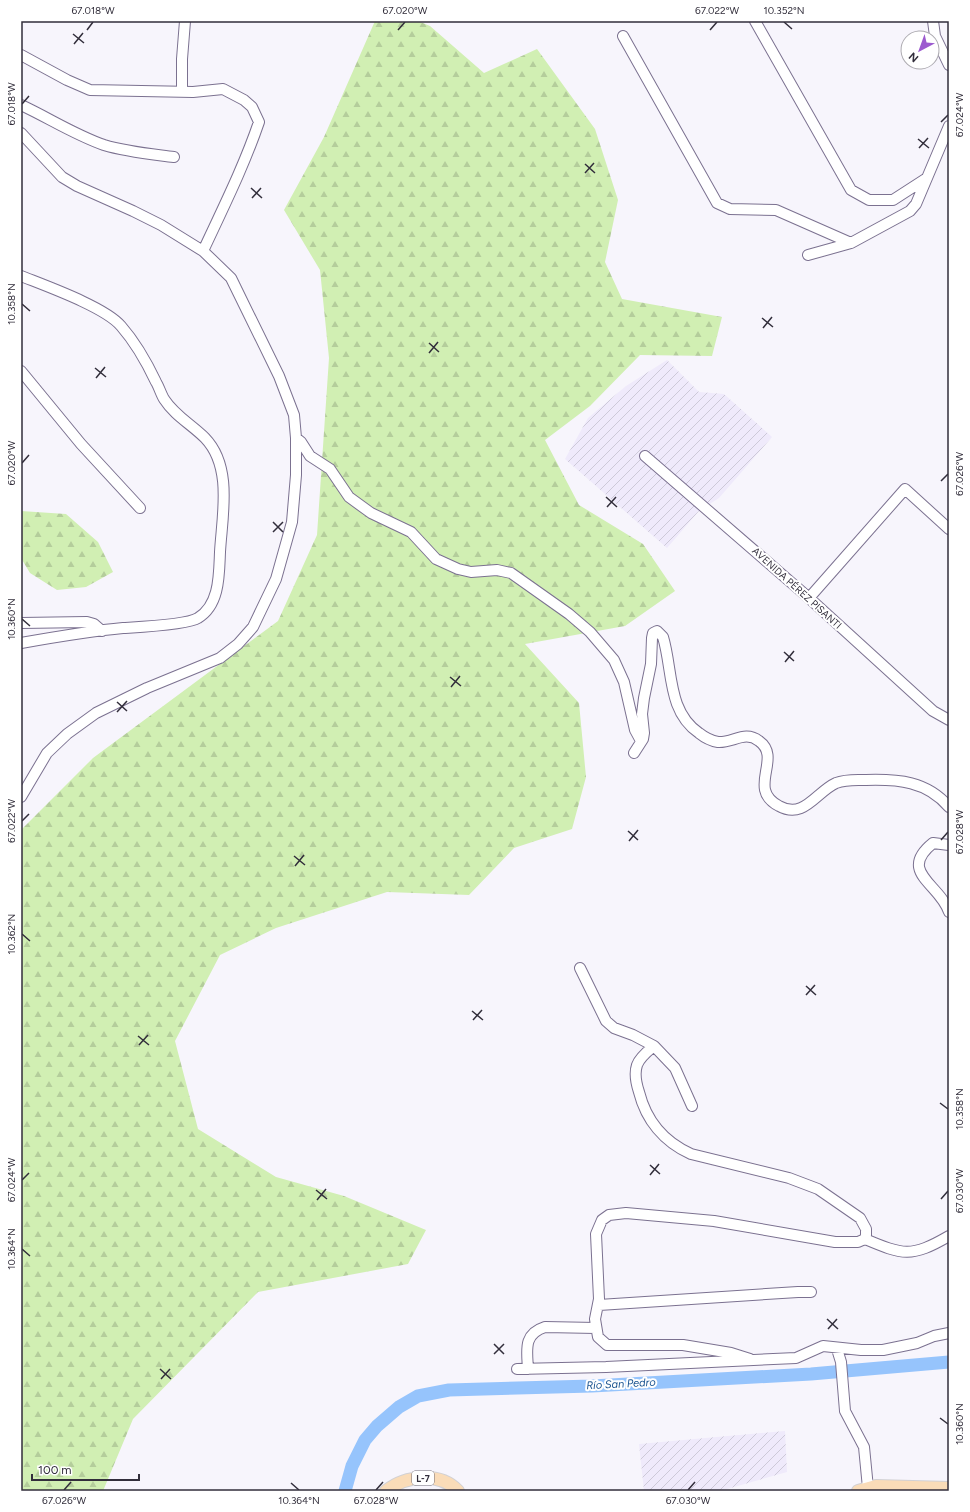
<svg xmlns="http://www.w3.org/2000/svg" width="970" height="1512" viewBox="0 0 970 1512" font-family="Figtree,sans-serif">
  <defs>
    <pattern id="industrial-furrows" width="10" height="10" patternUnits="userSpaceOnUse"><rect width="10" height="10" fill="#efeafb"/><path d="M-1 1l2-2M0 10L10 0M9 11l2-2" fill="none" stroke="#cdc9d8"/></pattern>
    <pattern id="forest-firs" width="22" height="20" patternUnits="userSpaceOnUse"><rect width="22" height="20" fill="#d1efb3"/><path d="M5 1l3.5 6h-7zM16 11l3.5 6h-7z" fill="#b4cd9b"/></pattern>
  </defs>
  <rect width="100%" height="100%" fill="#f7f5fc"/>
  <path fill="url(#industrial-furrows)" d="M667 360 699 392 724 394 772 437 719 498 699 511 667 548 565 459 588 418 626 386Z
    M785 1431 787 1472 720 1491H644L639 1444Z"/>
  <path fill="url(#forest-firs)" d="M375 21H418L430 26 484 73 537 49 595 129 618 200 605 262 622 299 722 317 712 356 640 355 590 406 545 440 579 505 643 544 675 591 625 626 525 644 579 703 586 777 572 829 514 848 469 895 387 892 276 928 220 955 175 1041 198 1129 276 1177 344 1196 426 1230 408 1264 258 1292 133 1419 103 1491H21V830L93 758 278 621 317 535 329 358 320 270 284 210 324 137Z
    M21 511 66 514 98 542 113 572 86 587 57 590 30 573 21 558Z"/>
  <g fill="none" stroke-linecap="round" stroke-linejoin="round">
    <path stroke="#96c4fc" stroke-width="13" d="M345 1491 352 1466 365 1440 377 1426 399 1407 418 1396 449 1390 592 1386 811 1374 949 1362"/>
    <defs>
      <path id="minor" d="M755 21 851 190 869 200H893L927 178 949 126
        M933 21 935 36 949 65
        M623 36 717 203 730 209 776 210 851 243 910 211 916 204 927 178
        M21 55 67 80 90 90 193 92 223 89 244 100 252 107 259 122C244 166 223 208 203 251
        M182 92V59L185 21
        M21 105C49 118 75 135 104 145 127 152 151 154 174 157
        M21 133 62 177 77 186 133 211 161 225 203 251 231 278 279 376 294 415 296 438V475L292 522 276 579 253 627 238 644 220 658 147 688 96 713 67 734 47 753 21 797
        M808 255 851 243
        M21 276C46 286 105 307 121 326 135 342 147 363 156 382 159 387 161 394 164 399 175 416 191 424 205 438 233 467 222 516 220 552 219 574 220 605 198 618 187 625 139 627 123 628 89 631 55 637 21 643
        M21 371 81 444 140 508
        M296 438 301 442 310 456 330 469 349 497 371 513 411 532 436 559 458 569 471 572 497 570 511 573 569 614 590 632 614 660 624 682 635 730 641 741
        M645 456 809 598 933 711 949 720
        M809 598 905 489 949 529
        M21 623 87 622 94 624 102 631
        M634 753 643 739 644 733 642 714 644 698 651 664 652 638 653 633 657 631 663 637C673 670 667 711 699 733 704 737 712 741 718 742 733 743 745 730 759 741 783 758 746 789 779 806 804 820 816 792 836 783 846 779 856 780 866 780 898 779 927 781 949 807
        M949 845 933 843C897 872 940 884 949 912
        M580 968 606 1021 614 1028 633 1035 654 1046
        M692 1106 675 1068 654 1046C648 1051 640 1057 637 1065 634 1074 636 1083 639 1092 646 1120 664 1142 691 1154L789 1178 818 1189 860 1218 866 1229V1235L865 1239 858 1242H835L714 1221 626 1213 609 1215 602 1220 596 1234 599 1299 595 1319 598 1337 607 1345H683L731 1353 750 1359
        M865 1239C903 1255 911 1258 949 1236
        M599 1305 798 1292H811
        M837 1349 841 1362 845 1411 864 1447 868 1488
        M517 1369 606 1367 796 1358 823 1346 861 1350H883L917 1343 934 1336 949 1333
        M528 1369C527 1350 523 1334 545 1327L596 1328"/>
      <path id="major" d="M386 1491C406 1475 440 1472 458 1491
        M858 1491 876 1486 949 1488"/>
    </defs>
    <use href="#minor" stroke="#7b7190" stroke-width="12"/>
    <use href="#major" stroke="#d2d1d4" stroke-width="14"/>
    <use href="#minor" stroke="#fff" stroke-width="10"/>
    <use href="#major" stroke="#fadcb8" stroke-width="12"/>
  </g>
  <path fill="none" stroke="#322e3b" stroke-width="1.5" d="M784 22 792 29M87 30 93 22M398 30 405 22M710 30 717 22M73 34 84 43M74 44 83 33M22 104 29 96M941 122 948 115M918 139 929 148M919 148 928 138M585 164 595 173M585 173 594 163M251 188 262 198M252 198 261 188M22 304 30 311M762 318 773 327M763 328 772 317M429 343 439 352M429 353 438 342M95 368 106 377M96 378 105 367M22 463 29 455M941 481 948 474M606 497 617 507M607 507 616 497M273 522 283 532M273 532 283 522M22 619 30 626M784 652 794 661M785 662 794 651M450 677 461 686M451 687 460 676M117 702 127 711M117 712 127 701M22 821 29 814M628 831 638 840M941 840 948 832M629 841 638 830M294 856 305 865M295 866 304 855M22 934 30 941M806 986 816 995M806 995 815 985M472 1011 483 1020M473 1020 482 1010M138 1036 149 1045M139 1045 148 1035M940 1103 948 1109M650 1165 660 1174M650 1175 659 1164M22 1180 29 1173M316 1190 327 1199M941 1199 948 1191M317 1200 326 1189M22 1249 30 1256M827 1319 838 1329M828 1329 837 1319M494 1344 504 1354M494 1354 504 1344M160 1369 171 1379M161 1379 170 1369M940 1418 948 1424M291 1483 299 1490M64 1490 71 1482M376 1490 383 1482M688 1490 695 1482"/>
  <g text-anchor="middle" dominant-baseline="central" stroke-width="4" stroke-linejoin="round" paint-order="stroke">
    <rect fill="#fff" stroke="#706d76" stroke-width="1" x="412" y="1471" width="22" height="14" rx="3"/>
    <g font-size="9" font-weight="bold" fill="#322e3b">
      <text x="423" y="1478">L-7</text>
    </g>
    <g font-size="10" fill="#322e3b" stroke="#fff">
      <text transform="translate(797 588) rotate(42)">AVENIDA PÉREZ PISANTI</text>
    </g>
    <g font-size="11" font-style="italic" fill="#16508e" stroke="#fff">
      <text transform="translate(621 1384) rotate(-3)">Río San Pedro</text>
    </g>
  </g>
  <rect width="970" height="1512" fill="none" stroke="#ffffff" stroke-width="44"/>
  <g transform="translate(920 50) rotate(221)"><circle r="19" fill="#ffffff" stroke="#adabb1"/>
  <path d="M0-3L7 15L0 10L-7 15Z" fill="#9c5acf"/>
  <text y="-6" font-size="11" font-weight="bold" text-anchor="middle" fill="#322e3b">N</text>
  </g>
  <path d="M32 1474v6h107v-6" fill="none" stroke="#322e3b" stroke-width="2"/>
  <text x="38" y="1474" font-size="12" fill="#322e3b" stroke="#ffffff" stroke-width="3" paint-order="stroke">100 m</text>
  <rect x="22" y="22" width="926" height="1468" fill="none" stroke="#322e3b" stroke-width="1.5"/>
  <g font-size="10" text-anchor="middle" fill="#322e3b">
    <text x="93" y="14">67.018°W</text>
    <text x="405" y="14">67.020°W</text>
    <text x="717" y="14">67.022°W</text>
    <text x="784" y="14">10.352°N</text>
    <text transform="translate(11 104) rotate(-90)" y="4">67.018°W</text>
    <text transform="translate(959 115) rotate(-90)" y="4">67.024°W</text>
    <text transform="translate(11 304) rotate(-90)" y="4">10.358°N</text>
    <text transform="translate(11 463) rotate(-90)" y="4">67.020°W</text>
    <text transform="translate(959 474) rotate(-90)" y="4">67.026°W</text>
    <text transform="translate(11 619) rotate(-90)" y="4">10.360°N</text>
    <text transform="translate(11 821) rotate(-90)" y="4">67.022°W</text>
    <text transform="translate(959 832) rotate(-90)" y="4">67.028°W</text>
    <text transform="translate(11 934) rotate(-90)" y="4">10.362°N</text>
    <text transform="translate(959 1109) rotate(-90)" y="4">10.358°N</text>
    <text transform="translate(11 1180) rotate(-90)" y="4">67.024°W</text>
    <text transform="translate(959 1191) rotate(-90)" y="4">67.030°W</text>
    <text transform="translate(11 1249) rotate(-90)" y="4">10.364°N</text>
    <text transform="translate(959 1424) rotate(-90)" y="4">10.360°N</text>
    <text x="64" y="1504">67.026°W</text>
    <text x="299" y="1504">10.364°N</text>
    <text x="376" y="1504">67.028°W</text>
    <text x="688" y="1504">67.030°W</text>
  </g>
</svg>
